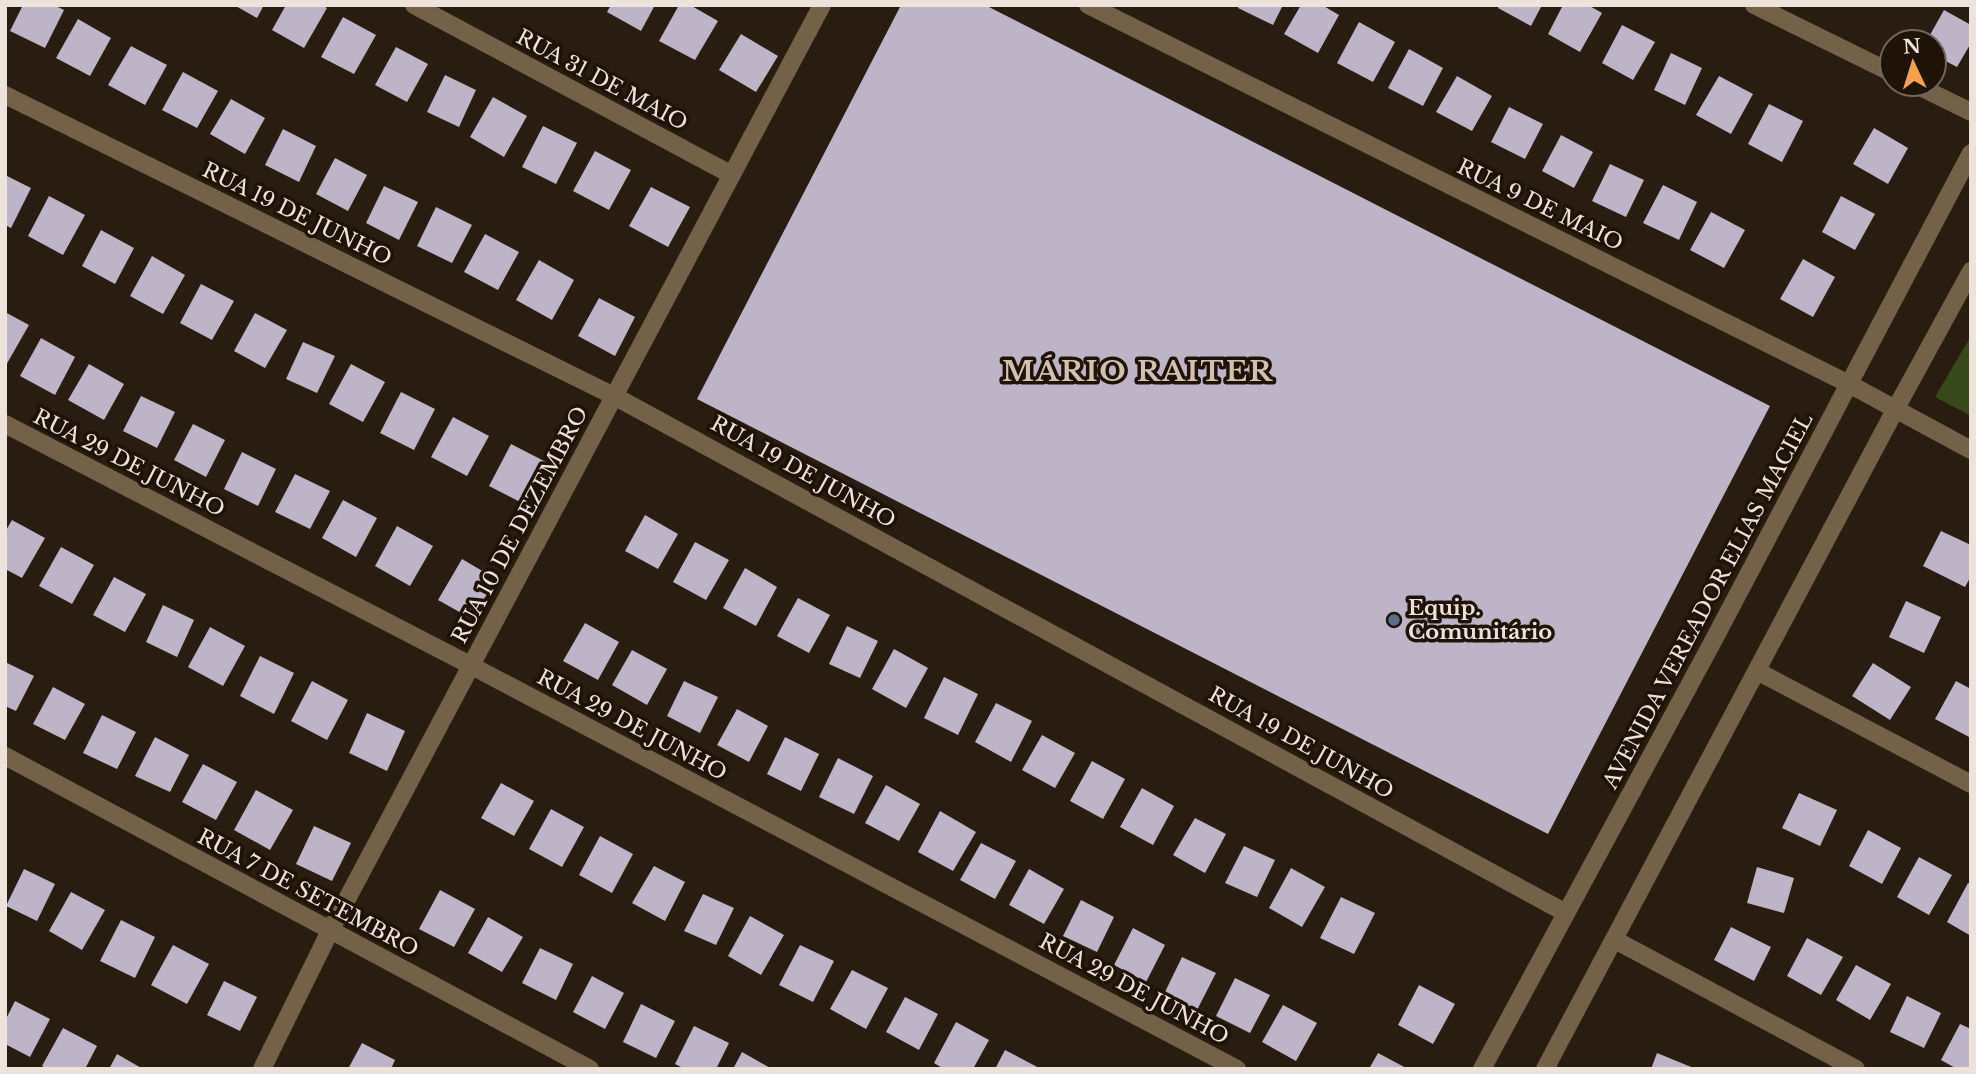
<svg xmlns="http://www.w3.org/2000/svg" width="1976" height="1074" viewBox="0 0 1976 1074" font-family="'Libre Baskerville',serif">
  <rect width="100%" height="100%" fill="#291c10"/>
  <path fill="#37481c" d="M1971 336V416L1935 397Z"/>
  <path fill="#beb4c8" d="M23 5H54L64 10 45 48 10 31Z
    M234 5H264L257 18Z
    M286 5H321L327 8 304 48 272 30Z
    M611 5H655L641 31 607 12Z
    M679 5H690L718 21 695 60 659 41Z
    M901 5H985L1770 406 1548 834 697 399Z
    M1239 5H1283L1273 25 1238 8Z
    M1301 5H1322L1339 15 1318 53 1284 34Z
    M1499 5H1542L1531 26 1498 8Z
    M1563 5H1588L1602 13 1580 52 1548 34Z
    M1944 10 1971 25V43L1957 67 1934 55V42H1926Z
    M343 17 376 35 354 74 321 57Z
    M78 19 111 38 90 76 56 58Z
    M1359 22 1395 42 1373 82 1337 63Z
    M1622 25 1655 42 1633 80 1602 63Z
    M741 34 778 56 756 92 719 70Z
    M131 46 167 65 145 105 108 85Z
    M396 47 428 64 407 102 375 85Z
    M1409 49 1443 68 1423 106 1388 88Z
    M1671 53 1702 68 1685 105 1654 90Z
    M183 72 218 91 197 128 162 110Z
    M445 75 476 90 459 127 427 112Z
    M1457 76 1492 96 1472 131 1436 112Z
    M1719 76 1753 94 1731 134 1696 115Z
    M493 97 527 116 504 157 470 137Z
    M231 99 265 118 245 154 210 134Z
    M1769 104 1803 121 1782 162 1748 144Z
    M1509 107 1543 124 1525 159 1491 142Z
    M543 126 577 143 556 184 522 167Z
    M1874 128 1908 148 1888 184 1853 164Z
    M283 129 316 146 299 182 265 165Z
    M1561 135 1593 152 1574 188 1542 171Z
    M595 151 631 170 609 210 573 191Z
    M335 158 367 175 348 211 316 194Z
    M1610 164 1644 180 1626 217 1592 201Z
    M5 175 31 188 11 228 5 225Z
    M1663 185 1697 202 1679 240 1643 223Z
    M384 186 418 202 399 240 366 223Z
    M651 187 690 207 668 247 629 226Z
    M49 196 85 215 63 255 28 236Z
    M1841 196 1875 214 1855 250 1822 232Z
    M436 207 472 225 452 263 417 246Z
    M1711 212 1745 230 1724 268 1690 250Z
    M101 230 134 248 115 284 82 266Z
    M485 234 519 252 498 290 464 272Z
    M152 256 185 275 163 314 130 296Z
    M1803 259 1835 277 1813 317 1780 299Z
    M539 260 574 280 552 320 516 300Z
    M201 284 234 301 212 340 180 323Z
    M599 298 635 317 615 356 578 336Z
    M5 312 29 325 5 367Z
    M255 313 287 330 265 368 234 351Z
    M41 338 75 357 55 395 20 376Z
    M303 342 335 356 317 393 286 379Z
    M89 364 124 384 104 420 68 400Z
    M351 364 385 382 363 422 329 404Z
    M401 392 435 409 414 450 380 433Z
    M141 396 175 412 157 448 123 431Z
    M453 417 489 436 467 476 431 457Z
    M193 424 225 440 206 477 174 460Z
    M511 444 546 462 524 504 489 486Z
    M242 452 276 469 258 506 224 489Z
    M295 474 330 491 310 529 275 512Z
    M343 500 377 518 356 557 322 538Z
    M645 515 678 534 658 569 625 551Z
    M12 520 45 538 22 578 5 569V532Z
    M397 526 433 546 410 586 375 566Z
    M1941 531 1971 545V576L1965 587 1923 566Z
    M695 542 729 560 706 600 673 582Z
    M61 547 94 565 72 604 39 586Z
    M462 559 496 579 472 619 438 600Z
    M745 568 777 587 756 626 723 608Z
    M114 577 146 594 125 632 93 615Z
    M798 598 830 615 809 653 777 636Z
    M1906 601 1941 617 1924 653 1889 637Z
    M163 605 194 620 177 657 146 642Z
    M585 623 619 642 598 680 563 661Z
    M847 626 878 641 860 678 829 664Z
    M210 627 245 646 223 686 188 667Z
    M894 649 928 668 906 708 872 689Z
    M632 650 667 669 647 705 612 685Z
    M260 656 294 673 274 714 240 696Z
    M5 662 34 676 16 711 5 706Z
    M1873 663 1911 687 1890 720 1852 696Z
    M944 677 978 694 958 735 924 718Z
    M312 681 348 700 327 740 291 721Z
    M684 681 718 697 700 733 667 716Z
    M1956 681 1971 689V738L1935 719Z
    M53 687 85 704 65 740 33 724Z
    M996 703 1032 721 1011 762 975 742Z
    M737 709 768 726 749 762 717 745Z
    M367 713 405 731 387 771 349 753Z
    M102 715 136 732 117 769 83 753Z
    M1042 735 1075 753 1055 788 1022 770Z
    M155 737 189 755 170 792 135 776Z
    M785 737 819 754 801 791 767 774Z
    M838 758 873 776 854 814 819 797Z
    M1092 761 1125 779 1103 819 1070 801Z
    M203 764 237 782 216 820 182 802Z
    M501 783 534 801 514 836 481 818Z
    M886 785 920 804 899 841 865 823Z
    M1142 788 1174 806 1153 845 1120 827Z
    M256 790 293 810 270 850 234 830Z
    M1799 793 1837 810 1820 846 1782 828Z
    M551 809 584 827 562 867 529 849Z
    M940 811 976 832 953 871 918 852Z
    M1195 818 1226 834 1205 873 1173 855Z
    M314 826 351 843 332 881 296 864Z
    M1868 830 1901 848 1882 884 1849 866Z
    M600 836 633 854 612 893 579 875Z
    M981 843 1016 861 995 899 960 880Z
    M1244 846 1275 860 1257 897 1225 883Z
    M1919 857 1952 875 1929 915 1897 897Z
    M654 866 685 882 665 921 632 903Z
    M1757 867 1794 878 1784 913 1747 903Z
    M1291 868 1325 887 1302 927 1269 908Z
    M24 869 55 884 37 921 6 906Z
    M1029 869 1064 889 1044 924 1009 905Z
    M1968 883 1971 885V936L1947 922Z
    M440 890 475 909 454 947 419 929Z
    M71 892 105 910 82 950 49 931Z
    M703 894 734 908 716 945 684 931Z
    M1341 897 1375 913 1354 954 1320 938Z
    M1081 900 1114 917 1097 952 1063 936Z
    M750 916 784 935 761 975 728 956Z
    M488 917 523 937 502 972 468 953Z
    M121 920 155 937 135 978 100 961Z
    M1731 927 1771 947 1754 981 1714 960Z
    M1133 928 1165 945 1146 982 1114 965Z
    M1807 938 1843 957 1821 995 1787 976Z
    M173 945 209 964 187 1004 151 985Z
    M800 945 834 961 813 1002 779 985Z
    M540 948 573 964 556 1000 522 983Z
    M1182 957 1216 973 1197 1010 1164 994Z
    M1856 965 1891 984 1870 1020 1836 1000Z
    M852 970 888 988 866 1029 830 1009Z
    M592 976 624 993 605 1029 573 1012Z
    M1235 978 1270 995 1250 1033 1216 1016Z
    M224 981 257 997 240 1031 207 1015Z
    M1419 985 1455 1004 1433 1044 1398 1025Z
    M1907 996 1941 1013 1924 1048 1890 1032Z
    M905 997 938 1014 919 1050 886 1032Z
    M15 1001 50 1019 30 1057 5 1044V1021Z
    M641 1004 675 1021 656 1058 623 1042Z
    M1283 1005 1317 1023 1296 1061 1262 1042Z
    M956 1022 989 1040 973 1069H944L934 1063Z
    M1960 1024 1971 1029V1069H1957L1941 1060Z
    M694 1026 729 1043 716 1069H685L675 1064Z
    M63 1028 97 1046 85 1069H47L42 1066Z
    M362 1043 395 1060 391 1069H348Z
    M1005 1050 1041 1069H995Z
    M742 1052 772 1069H733Z
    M1378 1053 1408 1069H1369Z
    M1657 1053 1696 1069H1651Z
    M117 1054 143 1069H109Z"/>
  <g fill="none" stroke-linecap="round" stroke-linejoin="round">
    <path stroke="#746248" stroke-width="18" d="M414 5 732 175
      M1088 5 1849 384 1971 450
      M1754 5 1892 73
      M1914 84 1971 112
      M5 95 614 396 1566 913
      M5 424 470 665 1237 1069
      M1757 671 1971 784
      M5 756 590 1069
      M1615 940 1856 1069
      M262 1069 330 931 822 5
      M1482 1069 1711 645 1971 153
      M1545 1069 1895 410 1971 271"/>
  </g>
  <circle fill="#5c6f8a" stroke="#1f1207" stroke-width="2.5" cx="1394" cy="620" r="7"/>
  <g text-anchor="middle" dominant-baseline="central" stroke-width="7" stroke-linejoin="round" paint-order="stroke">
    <g font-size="21" fill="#ede3db" stroke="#1f1207">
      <text transform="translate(602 80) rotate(28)">RUA 31 DE MAIO</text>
      <text transform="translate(1540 205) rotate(26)">RUA 9 DE MAIO</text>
      <text transform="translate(297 214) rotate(26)">RUA 19 DE JUNHO</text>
      <text transform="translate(129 463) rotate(27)">RUA 29 DE JUNHO</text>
      <text transform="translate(803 472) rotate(29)">RUA 19 DE JUNHO</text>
      <text transform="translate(520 525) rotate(-62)">RUA 10 DE DEZEMBRO</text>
      <text transform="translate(1708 601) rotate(-62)">AVENIDA VEREADOR ELIAS MACIEL</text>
      <text transform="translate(632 725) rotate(28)">RUA 29 DE JUNHO</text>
      <text transform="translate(1301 743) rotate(29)">RUA 19 DE JUNHO</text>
      <text transform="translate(308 893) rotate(28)">RUA 7 DE SETEMBRO</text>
      <text transform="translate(1134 989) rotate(28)">RUA 29 DE JUNHO</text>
    </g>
    <g font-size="21" font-weight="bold" fill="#ede3db" stroke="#1f1207" text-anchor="start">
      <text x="1408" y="608">Equip.<tspan x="1408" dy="24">Comunitário</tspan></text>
    </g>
    <g font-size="28" font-weight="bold" letter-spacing="2" fill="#d2c0b1" stroke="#1f1207">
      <text x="1138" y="371">MÁRIO RAITER</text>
    </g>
  </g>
  <rect width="1976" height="1074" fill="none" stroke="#ede3db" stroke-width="14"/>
  <g transform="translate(1913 63) rotate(356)"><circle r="33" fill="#1f1207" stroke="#71665c" stroke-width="2"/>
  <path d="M0-5L12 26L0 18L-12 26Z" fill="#f7a148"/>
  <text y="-10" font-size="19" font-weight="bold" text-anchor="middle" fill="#ede3db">N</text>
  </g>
</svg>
